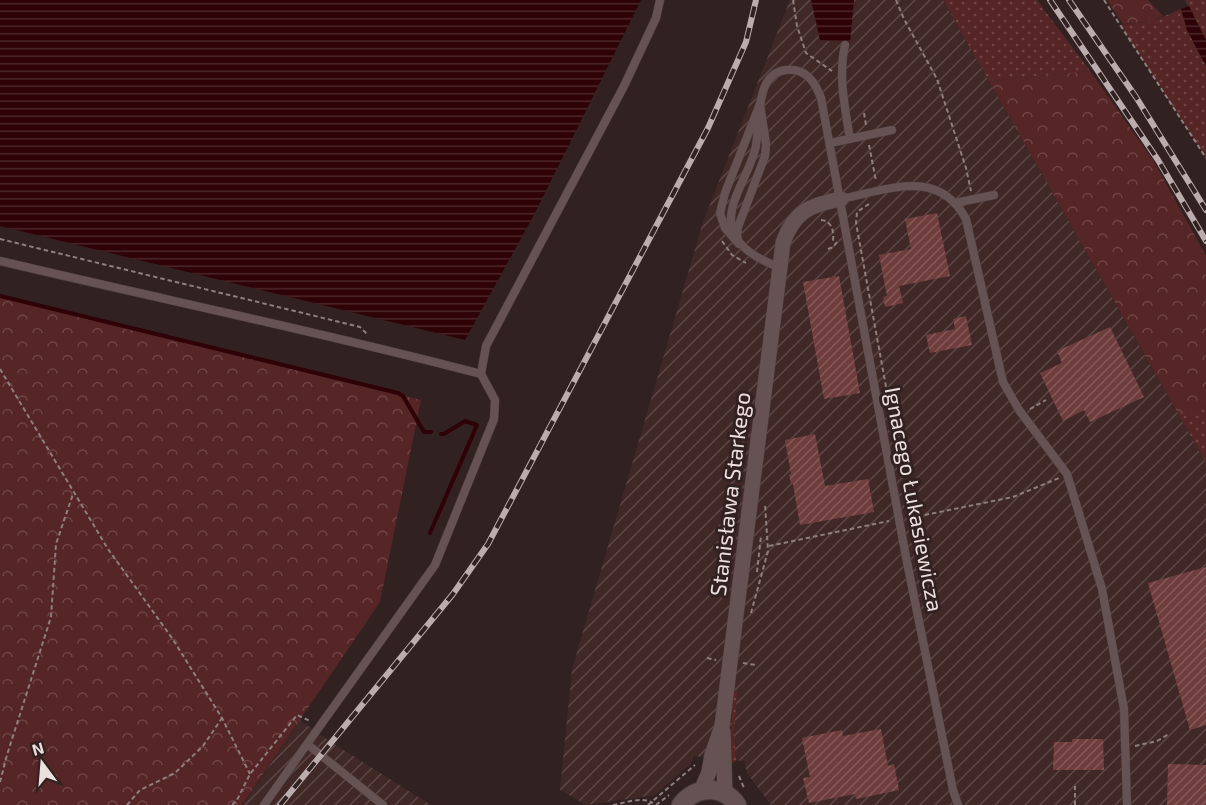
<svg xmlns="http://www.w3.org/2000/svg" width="1206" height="805" viewBox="0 0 1206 805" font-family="'Exo 2',sans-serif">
  <defs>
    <pattern id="industrial-furrows" width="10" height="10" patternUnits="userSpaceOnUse" patternTransform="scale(1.5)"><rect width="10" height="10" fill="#402827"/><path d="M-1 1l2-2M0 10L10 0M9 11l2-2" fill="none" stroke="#5c4746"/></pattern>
    <pattern id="grass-dots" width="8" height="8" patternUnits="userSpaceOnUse" patternTransform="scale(1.5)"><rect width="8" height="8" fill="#562526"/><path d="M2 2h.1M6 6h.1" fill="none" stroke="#6e4445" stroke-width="1.8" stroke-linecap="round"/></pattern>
    <pattern id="forest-crowns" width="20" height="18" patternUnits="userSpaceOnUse" patternTransform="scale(1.5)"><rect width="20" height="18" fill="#562526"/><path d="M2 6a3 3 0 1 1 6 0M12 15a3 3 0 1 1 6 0" fill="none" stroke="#6e4445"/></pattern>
    <pattern id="water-rules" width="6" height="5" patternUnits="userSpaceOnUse" patternTransform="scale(1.5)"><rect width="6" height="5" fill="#2e0206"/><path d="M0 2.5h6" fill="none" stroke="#4c272a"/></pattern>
    <pattern id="building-hatch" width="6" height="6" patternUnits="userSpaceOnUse" patternTransform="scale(1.5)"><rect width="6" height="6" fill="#703d3d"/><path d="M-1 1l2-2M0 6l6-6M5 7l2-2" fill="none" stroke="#855959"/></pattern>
  </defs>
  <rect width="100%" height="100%" fill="#322121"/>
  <path fill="url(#industrial-furrows)" d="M790 0H943L1206 463V805H771L747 773 744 761 694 756 691 763 655 795 586 805 560 790 572 669 703 222Z
    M300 720 331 742 431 805H243Z"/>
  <path fill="url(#grass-dots)" d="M943 0H1037L1090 71 989 81Z
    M1185 0H1206V40Z
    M1181 9 1187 30 1206 66V158L1120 25 1153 21Z
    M1206 405V463L1180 417Z
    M734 690 737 691 734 732 736 761 733 763H729Z"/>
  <path fill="url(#forest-crowns)" d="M1107 0H1148L1163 16 1153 21 1123 24Z
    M1090 71 1153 160 1206 256V405L1180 417 989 81Z
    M0 295 421 400 380 602 242 805H0Z"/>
  <path fill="url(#water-rules)" d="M0 0H641L535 213 465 340 0 226Z
    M811 0H854L850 43 820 40Z
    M1189 6 1206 40V66L1187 30 1181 9Z"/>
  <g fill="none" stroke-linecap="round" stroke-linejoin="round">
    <path stroke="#2e0206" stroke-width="4" d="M0 296 398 393 403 396 424 432H431
      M430 533 477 425 465 421 444 434H441"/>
  </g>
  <path fill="url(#building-hatch)" d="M937 213 950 276 899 286 903 303 885 307 883 297 887 296 879 255 911 249 905 219Z
    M839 276 860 393 824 399 803 282Z
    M966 316 972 345 930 353 926 335 955 329 953 319Z
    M1110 327 1144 397 1090 422 1084 410 1063 421 1040 373 1062 363 1057 351Z
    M815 434 825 486 868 479 874 512 800 525 793 484H791L789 475 791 474 785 440Z
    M1206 567V725L1190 730 1148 583Z
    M881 729 888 766 894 764 899 790 856 799 855 794 809 803 803 778 810 777 802 738 842 730 843 736Z
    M1072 739H1103L1104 770H1053L1054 742H1072Z
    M1168 764 1206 765V805H1167Z"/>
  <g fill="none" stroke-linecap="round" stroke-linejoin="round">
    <defs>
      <path id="lane" d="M845 45C838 76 845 108 850 139
        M760 104 766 144 765 156 738 227 737 235 739 244 725 228 720 213 725 193Z
        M830 143 892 130
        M841 199C887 190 938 167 966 219L1003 382 1019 410 1067 474 1102 589 1124 709 1127 805
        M955 203 994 195
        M0 261C160 299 322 332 481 374L495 400 494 419 435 565 307 744
        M779 267C754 258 725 241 732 210 736 189 750 170 755 150 762 125 751 66 794 70 809 72 816 85 821 98L906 557 953 790 958 805
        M481 374 486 346 624 86 656 18 660 0
        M264 805 307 744 383 805"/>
      <path id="street" d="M723 732 725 794
        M701 791 709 772 712 755 722 726 783 243C794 211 810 205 841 199"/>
      <path id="secondary" d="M681 805C695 786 723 784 737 805"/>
    </defs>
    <use href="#lane" stroke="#4c3e3d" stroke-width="9"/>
    <use href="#street" stroke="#4c3e3d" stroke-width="16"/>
    <use href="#secondary" stroke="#4c3e3d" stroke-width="20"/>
    <path stroke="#8d7f7e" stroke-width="2" stroke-dasharray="4.5 3" stroke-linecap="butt" d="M793 0 797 26 806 53 832 71
      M896 0 904 19 937 79 966 168 971 191
      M1104 0 1206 158
      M864 113 866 125
      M869 145 876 181
      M869 204 857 212 856 223 898 452
      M821 220C832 221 834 231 833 241
      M0 239 360 327 368 335
      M722 241 732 255 746 263
      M828 249 833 247 837 242
      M0 369 108 549 172 638 222 718 250 774
      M1030 409 1046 400
      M910 518 1013 497 1059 478
      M769 546 889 521
      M718 572 727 574
      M757 572 761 536
      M751 613 768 551 765 504
      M707 658 716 660
      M743 663 756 665
      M1135 746 1157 741 1169 734
      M739 776 744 788
      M0 782 7 755 51 617 56 544 73 494
      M127 805 140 790 175 773 203 746 222 718
      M232 805 237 800 250 774 297 715 310 721
      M613 805C625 803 642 796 653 803
      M648 805 695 765
      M656 805 669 795
      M1075 805V786"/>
    <use href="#lane" stroke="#665252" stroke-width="8"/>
    <use href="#street" stroke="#665252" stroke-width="15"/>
    <use href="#secondary" stroke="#665252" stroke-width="18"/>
    <defs>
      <path id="rail" d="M1050 0 1158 160 1206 241
        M1069 0 1136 97 1206 210
        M280 805 453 594 488 544 708 128 746 42 756 0"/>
    </defs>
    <use href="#rail" stroke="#bbadad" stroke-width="6"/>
    <use href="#rail" stroke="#322121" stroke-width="4" stroke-dasharray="11" stroke-linecap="butt"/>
  </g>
  <g text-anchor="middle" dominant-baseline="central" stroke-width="6" stroke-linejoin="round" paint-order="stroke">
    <g font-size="22" fill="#ece0df" stroke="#322121">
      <text transform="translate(729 494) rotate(-83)">Stanisława Starkego</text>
      <text transform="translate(915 499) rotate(79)">Ignacego Łukasiewicza</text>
    </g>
  </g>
  <g transform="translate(42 763) rotate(344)" stroke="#322121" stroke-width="4.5" paint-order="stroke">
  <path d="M0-4.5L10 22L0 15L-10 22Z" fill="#ece0df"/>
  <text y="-9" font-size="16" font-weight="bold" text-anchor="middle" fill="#ece0df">N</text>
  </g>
</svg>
